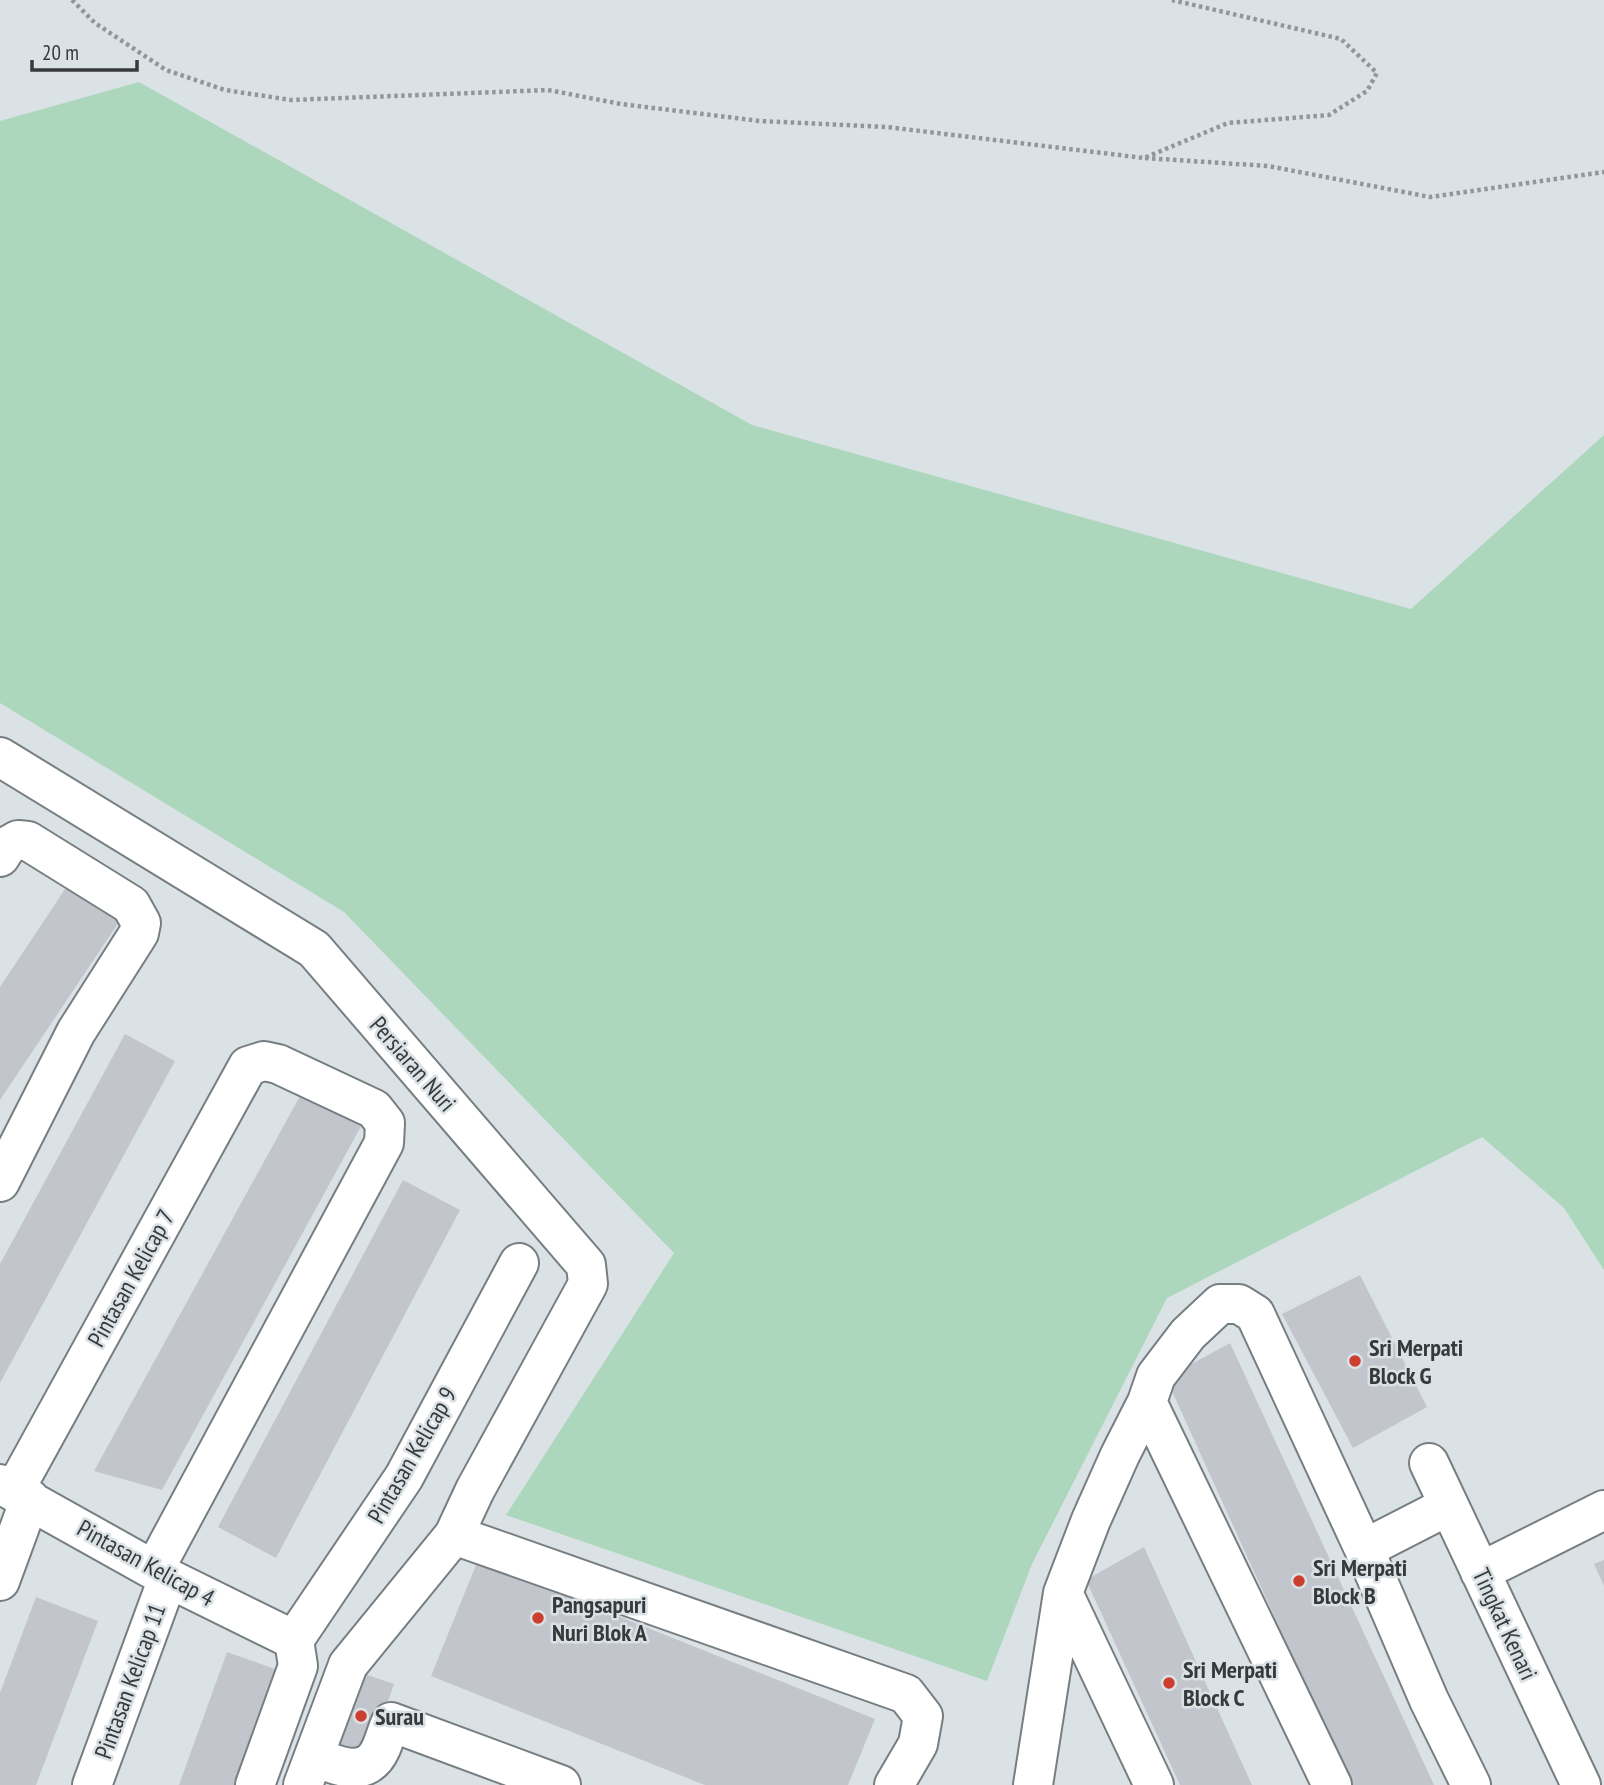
<svg xmlns="http://www.w3.org/2000/svg" width="1604" height="1785" viewBox="0 0 1604 1785" font-family="'PT Sans Narrow',sans-serif">
  <rect width="100%" height="100%" fill="#dae2e6"/>
  <path fill="#add7bc" d="M139 82 752 425 1411 609 1604 435V1270L1564 1208 1482 1137 1167 1298 1032 1564 987 1681 506 1515 674 1253 344 912 0 703V121Z"/>
  <path fill="#c2c6cc" d="M71 880 123 916 0 1100V987Z
    M125 1034 175 1061 0 1383V1264Z
    M300 1096 365 1119 162 1490 94 1471Z
    M403 1180 460 1210 276 1558 218 1527Z
    M1360 1275 1427 1407 1353 1448 1282 1314Z
    M1230 1343 1434 1785H1351L1166 1378Z
    M1144 1547 1252 1785H1180L1086 1580Z
    M478 1560 875 1719 848 1785H705L431 1676Z
    M1604 1560V1586L1594 1564Z
    M36 1597 98 1621 36 1785H0V1693Z
    M227 1652 286 1673 245 1785H179Z
    M356 1671 394 1684 367 1762 328 1748Z"/>
  <g fill="none" stroke-linecap="round" stroke-linejoin="round">
    <defs>
      <path id="minor" d="M0 757 314 949 586 1265 588 1284 475 1490 454 1535 348 1665 303 1785
        M0 857 7 846 18 840 28 841 131 905 141 923 139 933 76 1032 0 1182
        M1147 1402 1332 1785
        M1429 1463 1581 1785
        M0 1484 168 1578 294 1640
        M14 1491 248 1066 264 1061 278 1064 374 1109 385 1123 384 1143 154 1570
        M454 1535 906 1694 923 1716 918 1744 894 1785
        M1364 1549 1448 1506
        M1480 1572 1604 1510
        M0 1581 30 1499
        M1063 1593 1154 1785
        M294 1640 404 1477 519 1263
        M314 1756C337 1766 367 1780 381 1748 385 1739 387 1730 391 1722L561 1785
        M92 1785 168 1578
        M255 1785 298 1666 294 1640
        M1033 1785 1063 1593 1091 1520 1120 1455 1147 1402 1156 1376 1188 1334 1220 1304H1239L1255 1314 1364 1549 1429 1700 1471 1785"/>
    </defs>
    <use href="#minor" stroke="#777e81" stroke-width="42"/>
    <path stroke="#919799" stroke-width="4.5" stroke-dasharray="3.5 3.5" stroke-linecap="butt" d="M72 0 95 23 166 70 225 90 291 100 548 90 621 104 760 121 887 127 1144 158 1228 123 1329 115 1367 91 1377 73 1341 39 1172 0
      M1145 158 1268 166 1430 197 1604 172"/>
    <use href="#minor" stroke="#fff" stroke-width="38"/>
  </g>
  <g fill="#cc3f2e" stroke="#dae2e6" stroke-width="2.5">
    <circle cx="1355" cy="1361" r="7"/>
    <circle cx="1299" cy="1581" r="7"/>
    <circle cx="538" cy="1618" r="7"/>
    <circle cx="1169" cy="1683" r="7"/>
    <circle cx="361" cy="1716" r="7"/>
  </g>
  <g text-anchor="middle" dominant-baseline="central" stroke-width="5" stroke-linejoin="round" paint-order="stroke">
    <g font-size="24" fill="#373a3b" stroke="#dae2e6">
      <text transform="translate(413 1064) rotate(49)">Persiaran Nuri</text>
      <text transform="translate(131 1278) rotate(-61)">Pintasan Kelicap 7</text>
      <text transform="translate(412 1455) rotate(-60)">Pintasan Kelicap 9</text>
      <text transform="translate(146 1563) rotate(29)">Pintasan Kelicap 4</text>
      <text transform="translate(1505 1624) rotate(65)">Tingkat Kenari</text>
      <text transform="translate(130 1681) rotate(-70)">Pintasan Kelicap 11</text>
    </g>
    <g font-size="24" font-weight="bold" fill="#373a3b" stroke="#dae2e6" text-anchor="start">
      <text x="1369" y="1347">Sri Merpati<tspan x="1369" dy="28">Block G</tspan></text>
      <text x="1313" y="1567">Sri Merpati<tspan x="1313" dy="28">Block B</tspan></text>
      <text x="552" y="1604">Pangsapuri<tspan x="552" dy="28">Nuri Blok A</tspan></text>
      <text x="1183" y="1669">Sri Merpati<tspan x="1183" dy="28">Block C</tspan></text>
      <text x="375" y="1716">Surau</text>
    </g>
  </g>
  <path d="M32 60v10h105v-10" fill="none" stroke="#373a3b" stroke-width="3.5"/>
  <text x="42" y="60" font-size="21" fill="#373a3b" stroke="#dae2e6" stroke-width="5" paint-order="stroke">20 m</text>
</svg>
